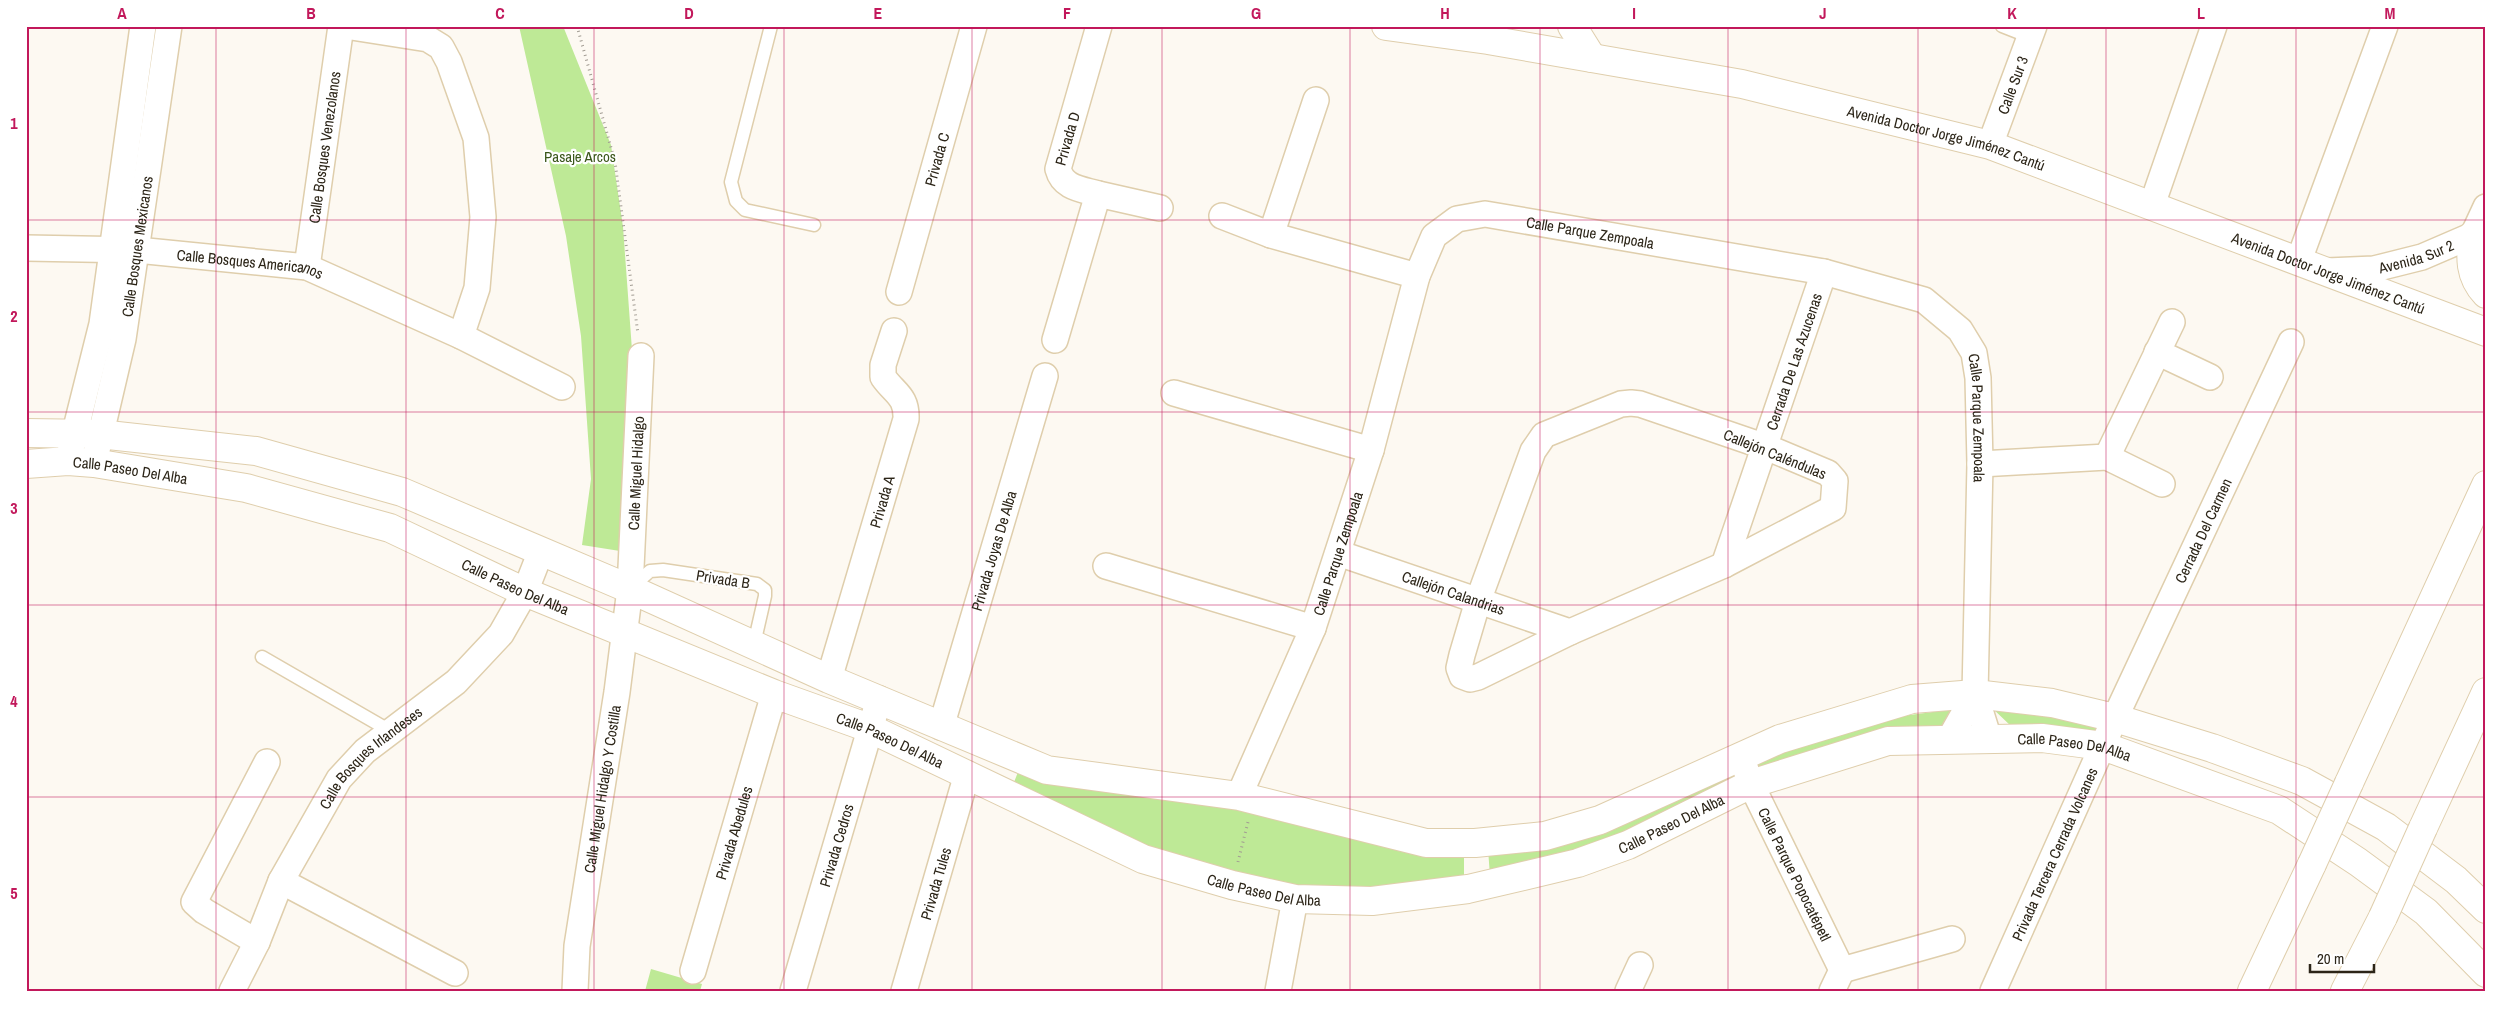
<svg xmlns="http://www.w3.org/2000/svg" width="2512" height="1017" viewBox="0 0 2512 1017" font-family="'Archivo Narrow',sans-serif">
  <rect width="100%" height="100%" fill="#fdf9f2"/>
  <path fill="#bee996" d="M519 26H563L611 145 623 227 632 350 620 551 582 545 591 479 581 336 566 236Z
    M1991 707 2101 720 2096 736 2012 727Z
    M1956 709 1950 731 1762 777 1757 760 1894 717Z
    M1020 767 1220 801 1464 855V881L1365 896 1240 884 1144 857 1011 790Z
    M1734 769 1742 785 1591 854 1490 876 1488 849Z
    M651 969 702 984 700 991H645Z"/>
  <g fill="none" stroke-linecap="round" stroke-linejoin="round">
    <defs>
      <path id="lane" d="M771 26 731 182 736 201 745 210 814 225
        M2002 26 2030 37
        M632 587 650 571 663 570 757 584 765 590V596L754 644
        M262 657 392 732"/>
      <g id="street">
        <path d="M345 26 428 39 441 47 449 62 476 138 483 217 477 288 461 336"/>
        <path id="s1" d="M1990 145 2034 26"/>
        <path d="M1098 194 1160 208"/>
        <path d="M2152 205 2214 26"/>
        <path d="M1222 216 1271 235 1417 276"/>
        <path d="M1271 235 1316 100"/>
        <path id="s2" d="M26 248 137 250 307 267 461 336 562 387"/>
        <path d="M2299 260 2385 26"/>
        <path id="s3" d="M307 267 341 26"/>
        <path id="s4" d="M2327 271 2374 269 2422 257 2473 235 2486 207"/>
        <path id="s5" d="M899 292 974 26"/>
        <path id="s6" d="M1055 340 1098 194C1081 189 1063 188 1058 169L1099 26"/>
        <path d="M2157 352 2210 377"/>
        <path d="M1174 393 1371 450"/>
        <path d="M1631 403 1640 404 1766 447 1828 473 1835 481 1833 508 1724 565 1570 632 1478 677 1470 679 1462 676 1459 668 1462 655 1478 601 1533 451 1544 435 1621 404Z"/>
        <path d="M70 452 102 324 143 26"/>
        <path d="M2107 457 2172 322"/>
        <path id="s7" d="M94 463 123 339 169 26"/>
        <path d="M1980 464 2107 457 2162 484"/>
        <path id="s8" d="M1338 553 1570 632"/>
        <path id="s9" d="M1724 565 1824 272"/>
        <path d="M1106 566 1313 628"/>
        <path id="s10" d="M829 679 906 419C907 396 895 394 883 377V365L894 331"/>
        <path id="s11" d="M941 727 1045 376"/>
        <path d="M1949 740 1975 694"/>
        <path id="s12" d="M1741 756 1751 784 1842 970 1832 991"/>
        <path id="s13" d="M1239 796 1313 628 1371 450 1417 276 1434 236 1457 219 1485 214 1824 272 1924 300 1960 330 1974 353 1978 378 1980 464 1975 694 1989 739"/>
        <path d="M281 881 455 973"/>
        <path d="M257 942 204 911 194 902 267 762"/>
        <path d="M1842 970 1952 939"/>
        <path id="s14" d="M693 971 774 694"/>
        <path id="s15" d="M232 991 257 942 281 881 339 779 365 751 456 682 501 634 525 592 541 551"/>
        <path id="s16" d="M575 991 577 946 617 692 630 589 641 356"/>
        <path id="s17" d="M793 991 879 699"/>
        <path id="s18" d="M904 991 967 774"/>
        <path d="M1278 991 1295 899"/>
        <path d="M1628 991 1640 965"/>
        <path id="s19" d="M1993 991 2115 718 2291 342"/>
      </g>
      <g id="secondary">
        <path id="s20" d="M1386 26 1488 40 1742 84 1990 145 2486 332"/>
        <path d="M1572 26 1592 58"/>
        <path d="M2473 235C2470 257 2469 276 2486 294"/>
        <path d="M26 433 99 434 256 451 402 492 630 589 829 679 1047 770 1239 796 1426 843H1475L1545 836 1600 820 1780 739 1912 699 1975 694 2052 703 2115 718 2212 748 2302 781 2386 827 2456 880 2486 909"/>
        <path id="s21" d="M26 464 68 461 94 463 246 488 390 528 525 592 774 694 869 728 1143 859 1232 885 1295 899 1372 901 1468 889 1578 863 1628 845 1751 784 1888 741 2042 738 2103 746 2279 810 2358 862 2426 912 2486 973"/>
      </g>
      <path id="highway" d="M2349 783 2486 485
        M2423 828 2486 692
        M2252 991 2312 864
        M2345 991 2383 917"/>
    </defs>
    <use href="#lane" stroke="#dfceac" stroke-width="15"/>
    <use href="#street" stroke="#dfceac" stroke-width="28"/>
    <use href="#secondary" stroke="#dfceac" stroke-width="30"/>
    <use href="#highway" stroke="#dfceac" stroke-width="30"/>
    <path stroke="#a29c93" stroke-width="3" stroke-dasharray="1 4" stroke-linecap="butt" d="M577 26 615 162 638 334
      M1238 862 1248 822"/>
    <use href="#lane" stroke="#fff" stroke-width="12"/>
    <use href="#street" stroke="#fff" stroke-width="25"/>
    <use href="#secondary" stroke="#fff" stroke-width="28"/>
    <use href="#highway" stroke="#fff" stroke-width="28"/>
    <defs>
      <path id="highway-bridge" d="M2312 864 2349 783
        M2383 917 2423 828"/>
    </defs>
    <use href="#highway-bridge" stroke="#dfceac" stroke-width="30" stroke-linecap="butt"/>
    <use href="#highway-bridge" stroke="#fff" stroke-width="28"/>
  </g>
  <path fill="none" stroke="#c2185b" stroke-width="1" stroke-opacity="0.55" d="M216 26V991M406 26V991M594 26V991M784 26V991M972 26V991M1162 26V991M1350 26V991M1540 26V991M1728 26V991M1918 26V991M2106 26V991M2296 26V991M26 220H2486M26 412H2486M26 605H2486M26 797H2486"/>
  <g text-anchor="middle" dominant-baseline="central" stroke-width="4.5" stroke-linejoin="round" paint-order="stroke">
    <g font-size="15" fill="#2c2518" stroke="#fff">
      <text stroke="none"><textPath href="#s1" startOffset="64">Calle Sur 3</textPath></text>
      <text stroke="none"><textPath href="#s6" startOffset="234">Privada D</textPath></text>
      <text stroke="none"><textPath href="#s20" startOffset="572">Avenida Doctor Jorge Jiménez Cantú</textPath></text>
      <text stroke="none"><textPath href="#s3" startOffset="121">Calle Bosques Venezolanos</textPath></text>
      <text stroke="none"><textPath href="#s5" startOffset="138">Privada C</textPath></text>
      <text stroke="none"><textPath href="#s13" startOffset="758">Calle Parque Zempoala</textPath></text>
      <text stroke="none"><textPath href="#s7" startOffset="221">Calle Bosques Mexicanos</textPath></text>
      <text stroke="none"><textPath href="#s4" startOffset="91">Avenida Sur 2</textPath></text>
      <text stroke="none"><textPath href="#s2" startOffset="225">Calle Bosques Americanos</textPath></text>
      <text stroke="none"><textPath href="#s20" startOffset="978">Avenida Doctor Jorge Jiménez Cantú</textPath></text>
      <text stroke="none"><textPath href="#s9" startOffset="215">Cerrada De Las Azucenas</textPath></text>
      <text stroke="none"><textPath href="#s13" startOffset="1238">Calle Parque Zempoala</textPath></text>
      <text transform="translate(1775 454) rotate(22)">Callejón Caléndulas</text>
      <text stroke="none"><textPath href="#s21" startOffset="105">Calle Paseo Del Alba</textPath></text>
      <text stroke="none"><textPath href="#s16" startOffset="522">Calle Miguel Hidalgo</textPath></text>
      <text stroke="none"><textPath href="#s10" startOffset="185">Privada A</textPath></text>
      <text stroke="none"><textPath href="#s19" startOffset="506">Cerrada Del Carmen</textPath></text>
      <text stroke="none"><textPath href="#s11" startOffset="184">Privada Joyas De Alba</textPath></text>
      <text stroke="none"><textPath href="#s13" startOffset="262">Calle Parque Zempoala</textPath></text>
      <text transform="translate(723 579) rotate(9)">Privada B</text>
      <text stroke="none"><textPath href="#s21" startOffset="510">Calle Paseo Del Alba</textPath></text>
      <text stroke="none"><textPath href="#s8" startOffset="122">Callejón Calandrias</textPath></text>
      <text stroke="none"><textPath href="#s21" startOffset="915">Calle Paseo Del Alba</textPath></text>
      <text stroke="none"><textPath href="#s21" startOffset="2160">Calle Paseo Del Alba</textPath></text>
      <text stroke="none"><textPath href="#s15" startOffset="275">Calle Bosques Irlandeses</textPath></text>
      <text stroke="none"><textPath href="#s16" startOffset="204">Calle Miguel Hidalgo Y Costilla</textPath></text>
      <text stroke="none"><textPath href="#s21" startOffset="1740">Calle Paseo Del Alba</textPath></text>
      <text stroke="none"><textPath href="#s14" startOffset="144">Privada Abedules</textPath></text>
      <text stroke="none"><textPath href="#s17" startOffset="152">Privada Cedros</textPath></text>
      <text stroke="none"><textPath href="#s19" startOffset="150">Privada Tercera Cerrada Volcanes</textPath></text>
      <text stroke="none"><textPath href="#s12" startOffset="130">Calle Parque Popocatépetl</textPath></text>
      <text stroke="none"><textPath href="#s18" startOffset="112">Privada Tules</textPath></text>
      <text stroke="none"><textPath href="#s21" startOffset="1320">Calle Paseo Del Alba</textPath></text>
    </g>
    <g font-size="15" fill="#3b571b" stroke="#fff">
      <text x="580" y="156">Pasaje Arcos</text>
    </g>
  </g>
  <rect width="2512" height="1017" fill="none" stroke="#ffffff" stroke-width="55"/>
  <path d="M2310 964v8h64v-8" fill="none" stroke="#2c2518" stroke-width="2.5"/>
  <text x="2317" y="964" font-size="15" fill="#2c2518" stroke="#ffffff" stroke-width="4" paint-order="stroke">20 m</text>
  <rect x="28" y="28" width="2456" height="962" fill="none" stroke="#c2185b" stroke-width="2"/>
  <g font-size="16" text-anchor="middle" font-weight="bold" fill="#c2185b">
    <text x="122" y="19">A</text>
    <text x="311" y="19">B</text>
    <text x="500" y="19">C</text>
    <text x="689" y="19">D</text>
    <text x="878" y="19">E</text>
    <text x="1067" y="19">F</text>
    <text x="1256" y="19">G</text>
    <text x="1445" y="19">H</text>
    <text x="1634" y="19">I</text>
    <text x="1823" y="19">J</text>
    <text x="2012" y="19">K</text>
    <text x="2201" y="19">L</text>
    <text x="2390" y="19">M</text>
    <text x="14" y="129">1</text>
    <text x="14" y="322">2</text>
    <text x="14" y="514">3</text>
    <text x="14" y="707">4</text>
    <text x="14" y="899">5</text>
  </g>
</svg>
